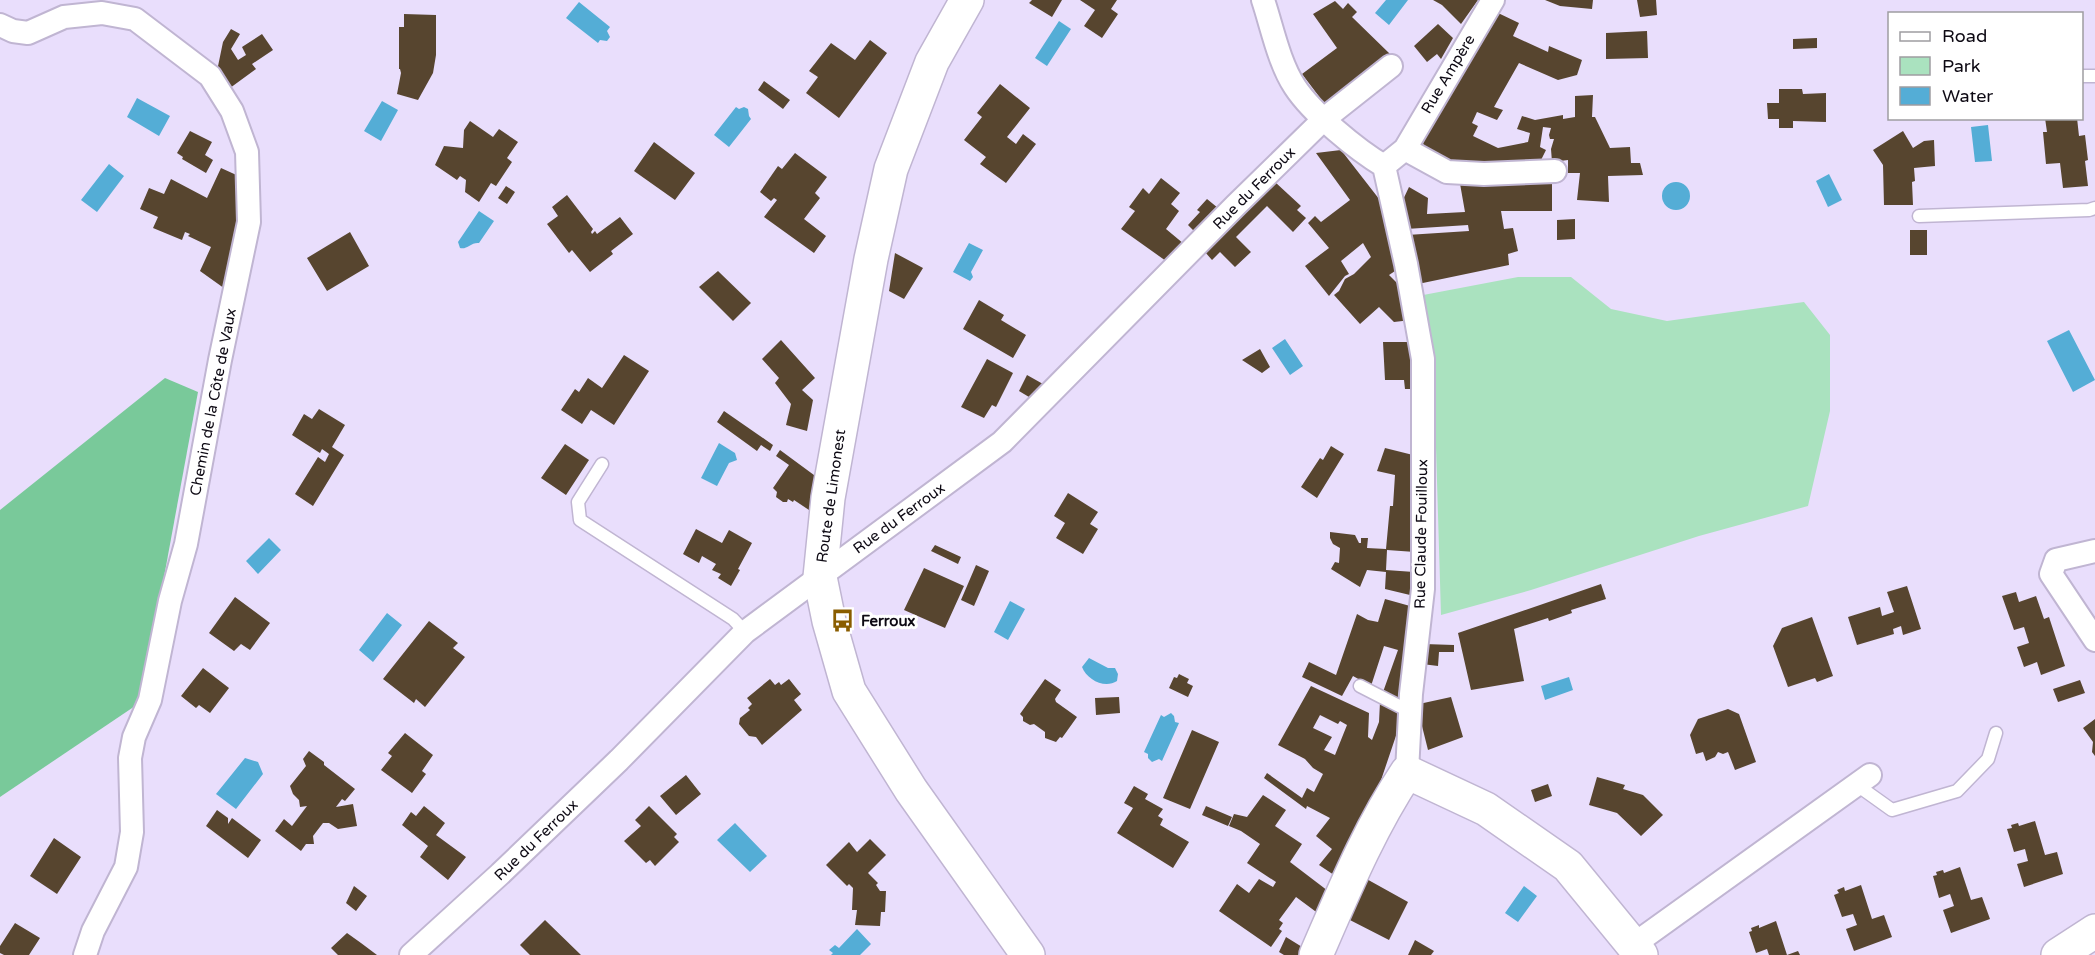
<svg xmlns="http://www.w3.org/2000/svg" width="2095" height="955" viewBox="0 0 2095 955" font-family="'Varela Round',sans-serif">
  <rect width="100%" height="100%" fill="#e9defc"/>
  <path fill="#aae2bf" d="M1518 277H1571L1611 309 1667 321 1804 302 1830 335V411L1808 506 1699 536 1531 590 1441 615 1435 414 1418 296Z"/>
  <path fill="#79c99a" d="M165 378 198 392 141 702 0 797V510Z"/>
  <path fill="#54add6" d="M1386 0H1408L1389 25 1375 13Z
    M579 2 610 27 607 31 610 37 607 41 600 40 598 43 566 18Z
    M1059 21 1071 29 1047 66 1035 58Z
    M137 98 170 116 159 136 127 117Z
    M382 101 398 110 381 141 364 131Z
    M736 107 739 109 744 107 748 109 749 116 751 119 729 147 714 135Z
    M1988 125 1992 161 1975 162 1971 127Z
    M109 164 124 176 97 212 81 200Z
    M1829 174 1842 200 1828 207 1816 181Z
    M1662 196a14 14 0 1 1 28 0a14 14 0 1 1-28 0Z
    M479 211 494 221 479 243C471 242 467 250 460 248L458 242Z
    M969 243 983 250 971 272 973 277 970 281 953 272Z
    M2069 330 2095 380 2073 392 2047 341Z
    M1285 339 1303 366 1290 375 1272 348Z
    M719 443 735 453 737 460 729 463 717 486 701 478Z
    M269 538 281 550 258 574 246 561Z
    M1010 601 1025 609 1008 640 994 632Z
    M387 613 402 625 373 662 359 650Z
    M1089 658 1108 668H1115L1118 674 1117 681C1105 689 1087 680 1082 667Z
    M1569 677 1573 690 1545 700 1541 686Z
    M1171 713 1174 716 1175 722 1179 723 1162 761 1159 759 1152 762 1148 758V754L1144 752 1161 715 1164 717Z
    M245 758 258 762 263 774 236 809 216 794Z
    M735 823 767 856 750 872 717 840Z
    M1524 886 1537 896 1518 922 1505 913Z
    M857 929 871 944 860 955H831L833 953 829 950 835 945 839 948Z"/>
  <path fill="#57452f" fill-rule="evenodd" d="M1032 0H1062L1052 17 1029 3Z
    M1080 0H1117L1111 9 1118 14 1102 38 1084 26 1095 10Z
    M1433 0H1478L1461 24 1442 5Z
    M1545 0H1593L1592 9 1560 6Z
    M1637 0H1656L1657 15 1640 17Z
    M1335 1 1343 9 1348 3 1357 12 1352 17 1390 54 1324 103 1302 74 1337 48 1313 14Z
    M1496 12 1519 23 1513 36 1548 52 1549 46 1582 60 1577 75 1558 80 1519 63 1494 107 1503 110 1497 120 1477 112 1472 123 1478 126 1473 136 1498 148 1528 142 1530 133 1517 129 1522 116 1535 120 1563 115V119L1575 117V96L1593 95 1592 117H1595L1610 148 1630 147 1631 163H1640L1643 175 1608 176 1609 202 1577 200 1580 173H1568V160L1552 162 1551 149 1554 139H1550L1549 135 1551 128 1543 127 1540 147 1546 150 1539 164 1457 168 1426 153 1423 143 1450 88Z
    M404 14 436 15V55L433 73 418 100 397 94 401 73 400 69H399V27H404Z
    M1438 24 1453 38 1441 59 1437 54 1427 62 1414 46Z
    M231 29 240 34 231 49 238 60 246 55 242 47 262 34 273 50 252 64 256 69 230 88 217 71 223 42Z
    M1647 31 1648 58 1606 59V33Z
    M1817 38V48L1793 49V39Z
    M870 40 887 53 839 118 806 93 818 77 809 71 831 43 855 60Z
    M764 81 790 100 783 109 758 90Z
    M1000 84 1030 108 1007 137 1016 144 1023 134 1036 144 1006 183 980 164 986 157 964 140 982 117 977 113Z
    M1779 89H1802L1803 94 1826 93V122L1793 121V128H1779V119H1768L1767 103H1779Z
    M2045 118H2077L2079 136 2085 135 2088 160 2085 161 2088 186 2063 188 2060 163 2046 164 2043 132H2047Z
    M470 121 493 137 499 129 518 142 507 158 512 162 496 186 491 183 479 202 465 192 466 180 460 176 457 180 435 165 444 146 463 148 464 130Z
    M190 131 212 142 205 155 213 160 206 173 182 159 183 157 177 153Z
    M1903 131 1913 148 1924 141 1934 140 1935 166 1914 168 1915 181 1912 182 1913 205H1884L1883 165 1873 150Z
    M654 142 695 173 675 200 634 171Z
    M1341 150 1383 204 1398 269 1389 275 1409 295 1411 320 1394 322 1379 307 1360 324 1334 295 1339 291 1345 279 1354 274 1371 257 1363 243 1341 261 1349 274 1345 276 1329 296 1305 266 1329 248 1308 223 1315 216 1321 222 1350 200 1316 153Z
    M795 153 827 177 815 193 820 198 804 219 826 236 814 253 764 217 777 200 774 198 771 201 760 192 778 166 782 169Z
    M221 168 243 178 241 217 228 291 200 271 211 247 188 236 190 234 185 232 182 240 153 228 158 217 140 209 149 188 164 194 171 179 207 198Z
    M1161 178 1180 193 1171 204 1179 211 1166 229 1184 244 1166 261 1121 229 1135 211 1129 207 1143 188 1149 194Z
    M1459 178 1550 179 1552 183V211H1501L1504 229 1513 228 1518 251 1508 254 1509 265 1418 284 1407 235 1469 231 1468 225 1406 229 1401 204 1409 187 1428 198 1427 214 1465 212Z
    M1275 182 1301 206 1297 210 1306 218 1293 232 1267 206 1236 237 1251 252 1235 267 1220 252 1212 260 1205 252Z
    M506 186 515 192 507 204 498 198Z
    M567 195 593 229 591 232 592 234 595 231 597 234 620 217 633 234 611 251 613 254 590 272 572 250 569 253 547 224 558 216 552 207Z
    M1207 199 1218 208 1195 232 1188 225 1200 212 1197 210Z
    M1575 219V239L1557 240V220Z
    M1910 230H1927V255H1910Z
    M350 232 369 266 327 291 307 258Z
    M895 253 923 268 904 299 889 291Z
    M718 271 751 303 733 321 699 287Z
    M979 300 1004 315 1001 320 1026 335 1013 358 963 329Z
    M781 340 815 378 802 390 813 400 807 431 786 425 791 404 775 383 779 378 762 359Z
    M1383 342H1413L1414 389H1405L1404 380H1385Z
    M1260 349 1270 367 1262 373 1242 360Z
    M624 355 649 371 614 425 591 410 582 424 561 410 575 389 579 392 588 378 602 388Z
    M987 359 1013 373 996 407 992 405 984 418 961 407Z
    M1027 375 1043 384 1029 397 1019 391Z
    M319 409 345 425 332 447 344 455 313 506 295 494 318 457 325 462 329 454 322 449 320 453 292 435 304 414 312 419Z
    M724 411 773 445 770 451 761 445 757 451 717 422Z
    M565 444 589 460 566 495 541 478Z
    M1331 446 1344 454 1317 498 1301 487 1320 458 1323 460Z
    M1385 448 1417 456 1415 552 1387 550 1386 570 1414 572 1415 583 1410 595 1385 589 1386 572 1367 570 1360 587 1331 569 1335 562 1339 563 1340 548 1333 544 1330 538V532L1355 535 1359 543H1361V538H1368L1367 548 1386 549 1390 506H1393L1395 475 1377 471Z
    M780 450 818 478 812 512 794 500 793 502 788 499 787 502H783L776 497 777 492 773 488 789 465 776 456Z
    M1068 493 1098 512 1090 524 1098 529 1083 554 1056 538 1065 523 1054 516Z
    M696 529 722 543 729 530 752 543 738 569 740 570 731 586 718 578 721 574 712 570 716 564 702 556 699 563 683 554Z
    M935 545 961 557 958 564 931 551Z
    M976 565 989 571 974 606 961 600Z
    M924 568 964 586 945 628 904 610Z
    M1601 584 1606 599 1571 610 1572 613 1549 621 1548 618 1514 629 1524 681 1471 690 1458 633Z
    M1907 586 1921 629 1903 635 1901 626 1893 629 1894 634 1857 645 1848 617 1880 607 1882 616 1894 612 1887 592Z
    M2016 592 2019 602 2036 596 2044 619 2049 617 2065 666 2041 675 2037 662 2024 667 2017 647 2029 643 2024 627 2014 630 2002 596Z
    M235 597 270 623 250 650 241 644 234 651 209 633Z
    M1385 599 1410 606 1402 701 1383 692 1398 650 1384 646 1371 686 1353 676 1342 696 1302 677 1309 662 1336 675 1357 614 1368 620 1378 622Z
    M1812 617 1833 676 1817 682 1815 678 1788 687 1773 646 1782 628Z
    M429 621 458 643 453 648 465 657 425 707 416 699 414 703 383 679Z
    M1424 644 1454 645V652H1439L1438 666 1422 664Z
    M203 668 229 688 210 713 199 705 196 708 181 696Z
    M1179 674 1189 679 1187 683 1193 686 1188 697 1169 688 1174 677 1177 678Z
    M770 679 775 685 779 682 781 685 789 679 801 694 794 700 802 710 762 745 756 737 749 736 739 724 740 718 750 710 748 708 752 704 747 698Z
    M1045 679 1061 690 1055 699 1056 702 1077 717 1062 738 1060 737 1056 742 1045 738V732L1034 724 1030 725 1023 721V717L1020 714Z
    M2080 680 2085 693 2058 702 2053 689Z
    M1311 686 1369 713 1368 737 1372 740 1379 722 1380 702 1399 711 1402 718 1377 792 1334 875 1319 865 1332 849 1316 836 1330 818 1307 806 1306 809 1264 778 1267 773 1302 798 1307 788 1314 792 1323 774 1313 768 1305 759 1278 745ZM1320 715 1338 724 1340 721 1347 725 1335 755 1324 750 1332 737 1313 728Z
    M1119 697 1120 713 1096 715 1095 698Z
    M1451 697 1463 737 1428 750 1418 710 1419 704Z
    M1728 709 1739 714 1756 762 1735 770 1728 752 1723 754 1718 752 1715 757 1706 761 1703 752 1696 754 1690 735 1698 719Z
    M2095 719V756L2092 752 2093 742 2083 728Z
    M1192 730 1219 742 1190 809 1163 798Z
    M405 733 433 755 422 771 426 774 412 793 381 770 392 756 388 753Z
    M309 751 324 762V765L355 789 345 801 342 799 336 807 353 804 357 826 338 829 329 823H323L313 836 314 844H306L301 851 275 831 284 819 292 826 307 806 300 807 299 800 293 794 290 786 306 766 303 759Z
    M686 775 701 794 676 815 660 796Z
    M1597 777 1625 785 1623 789 1643 795 1663 815 1641 836 1617 813 1589 805Z
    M1548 784 1552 796 1535 802 1531 790Z
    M1134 786 1148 794 1145 799 1163 809 1158 816 1163 819 1160 825 1189 842 1173 868 1117 833 1133 808 1124 803Z
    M1263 795 1286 810 1275 826 1302 844 1290 862 1332 894 1323 917 1296 897 1279 920 1283 923 1279 929 1282 931 1271 947 1219 911 1237 884 1249 893 1259 879 1273 887 1276 882 1247 863 1260 844 1241 831 1229 826 1234 814 1247 817Z
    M424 806 445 823 436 835 466 857 448 880 420 857 428 846 402 825 411 812 416 816Z
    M649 806 677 834 674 837 679 842 655 866 650 860 646 863 624 841 641 826 635 820Z
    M1206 806 1232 817 1228 826 1202 815Z
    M217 810 228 818V824L232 818 261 840 248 858 206 826Z
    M2035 821 2045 855 2057 852 2063 874 2024 887 2017 864 2028 861 2025 849 2014 852 2007 829 2012 828 2011 825 2018 823 2019 826Z
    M54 838 81 857 57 894 30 876Z
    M870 839 886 855 868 873 878 883 876 885 880 891H886L885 912H881L880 926 855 925 857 910H852L853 888 849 884 847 886 826 865 849 842 857 852Z
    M1960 867 1971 900 1982 897 1990 919 1951 933 1943 910 1954 906 1950 894 1939 898 1933 876 1937 875 1936 872 1943 870 1944 873Z
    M1363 877 1408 902 1389 940 1344 917Z
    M1861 885 1872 919 1884 915 1892 937 1854 951 1846 929 1857 925 1853 914 1842 917 1834 895 1839 893 1837 890 1844 887 1845 891Z
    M354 886 367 896 356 911 346 903Z
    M545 920 581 955H530L520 945Z
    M1776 921 1787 955 1798 951 1800 955H1769L1767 949 1756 953 1749 932 1752 931 1751 928 1759 925V928Z
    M15 923 40 938 29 955H4L0 953V946Z
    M347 933 361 943 377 955H338L331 948Z
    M1286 937 1307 950 1304 955H1284L1279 952Z
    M1415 940 1434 951 1431 955H1408Z"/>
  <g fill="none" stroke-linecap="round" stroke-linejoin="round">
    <defs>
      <path id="lane" d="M2082 76H2095
        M1919 216 2089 210 2095 208
        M602 464 578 502 580 520 733 619 745 632
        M1360 686 1401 707 1410 708
        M1857 785 1892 810 1957 791 1988 759 1996 733"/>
      <path id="street" d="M1263 0C1272 27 1279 63 1295 87 1312 113 1357 150 1384 166
        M0 25 13 31 28 33 64 17 102 13 135 19 210 76 232 111 247 152 249 222 220 360 186 544 170 601 150 700 134 737 130 758 132 832 126 867 93 931 85 955
        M1405 149 1447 172 1484 174 1555 171
        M1384 166 1406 264 1423 359V589L1411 694 1407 772
        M1384 166 1405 149 1493 0
        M2095 551 2056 560 2051 574 2095 640
        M1633 945 1870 775
        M411 955 500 874 619 760 745 632 1002 442 1236 205 1324 119 1391 66"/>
      <path id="secondary" d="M967 0 932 62 891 169 871 259 828 498 820 577 829 621 849 691 911 790 1028 955
        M1316 955C1343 893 1369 829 1407 772L1486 809 1568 866 1641 955
        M2058 955 2095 931"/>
    </defs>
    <use href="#lane" stroke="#c0b5d2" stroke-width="15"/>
    <use href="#street" stroke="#c0b5d2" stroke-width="26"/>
    <use href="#secondary" stroke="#c0b5d2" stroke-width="36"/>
    <use href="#lane" stroke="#fff" stroke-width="12"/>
    <use href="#street" stroke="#fff" stroke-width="22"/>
    <use href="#secondary" stroke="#fff" stroke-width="33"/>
  </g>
  <defs>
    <symbol id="bus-bare" viewBox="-9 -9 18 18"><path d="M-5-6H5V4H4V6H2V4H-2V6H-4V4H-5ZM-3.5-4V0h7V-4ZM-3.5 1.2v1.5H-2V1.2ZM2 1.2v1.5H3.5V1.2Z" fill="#8a5d00" stroke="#fff" stroke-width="2.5" paint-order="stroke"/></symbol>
  </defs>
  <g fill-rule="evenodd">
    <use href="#bus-bare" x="826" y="604" width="33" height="33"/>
  </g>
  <g text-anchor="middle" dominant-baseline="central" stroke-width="6" stroke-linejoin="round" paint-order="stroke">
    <g font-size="15" fill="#0d0913" stroke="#fff">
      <text transform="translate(1448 74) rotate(-59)">Rue Ampère</text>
      <text transform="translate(1254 188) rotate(-45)">Rue du Ferroux</text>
      <text transform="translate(213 402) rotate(-79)">Chemin de la Côte de Vaux</text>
      <text transform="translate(831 496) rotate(-82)">Route de Limonest</text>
      <text transform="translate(899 518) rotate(-36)">Rue du Ferroux</text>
      <text transform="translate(1421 534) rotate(-89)">Rue Claude Fouilloux</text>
      <text transform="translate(536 840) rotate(-44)">Rue du Ferroux</text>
    </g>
    <g font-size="15" font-weight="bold" fill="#0d0913" stroke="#fff" text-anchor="start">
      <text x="861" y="621">Ferroux</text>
    </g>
  </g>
  <rect x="1888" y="12" width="195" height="108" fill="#ffffff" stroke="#9e9da1" stroke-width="1.5"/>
  <rect x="1900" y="32" width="30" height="9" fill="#ffffff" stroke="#9e9da1" stroke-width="1.5"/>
  <text x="1942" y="42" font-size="18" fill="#0d0913">Road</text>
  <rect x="1900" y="57" width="30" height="18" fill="#aae2bf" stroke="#9e9da1" stroke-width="1.5"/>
  <text x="1942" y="72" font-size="18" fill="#0d0913">Park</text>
  <rect x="1900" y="87" width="30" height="18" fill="#54add6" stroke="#9e9da1" stroke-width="1.5"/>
  <text x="1942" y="102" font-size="18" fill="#0d0913">Water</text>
</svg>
